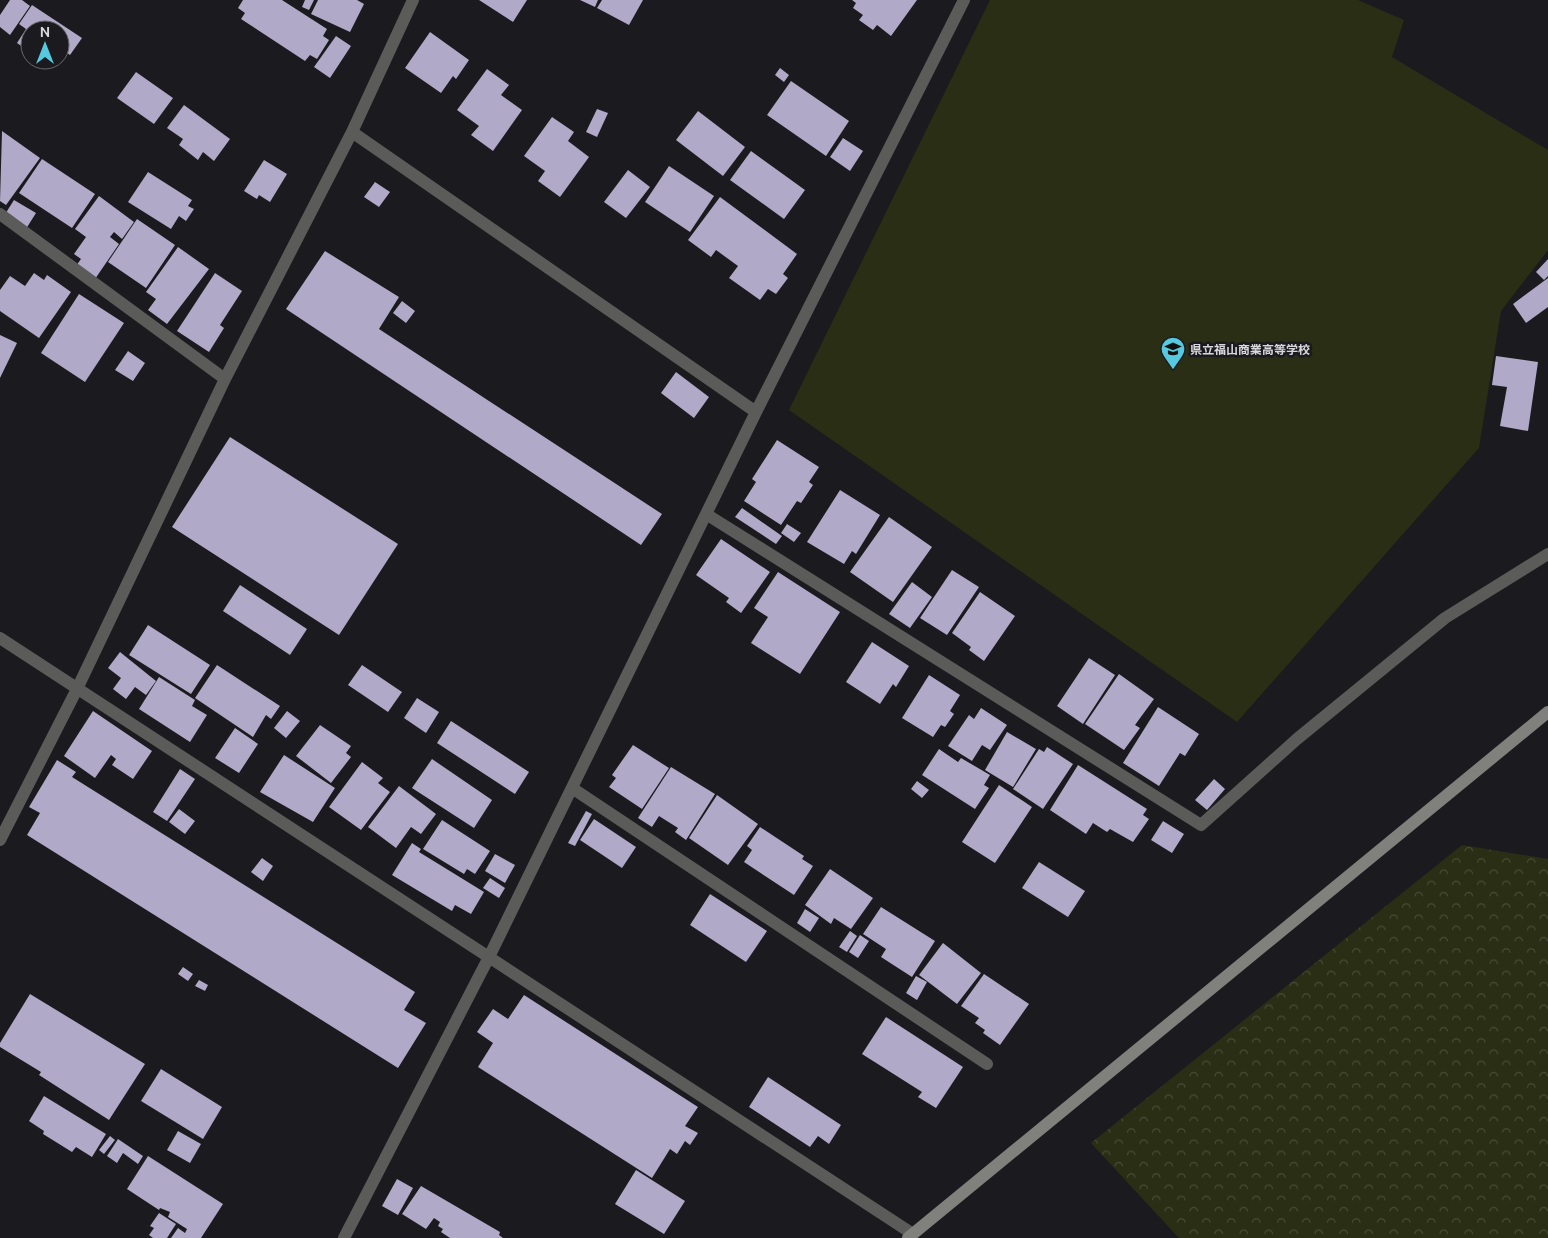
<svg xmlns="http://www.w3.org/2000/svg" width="1548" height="1238" viewBox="0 0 1548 1238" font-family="Ubuntu,'Noto Sans JP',sans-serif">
  <defs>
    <pattern id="forest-crowns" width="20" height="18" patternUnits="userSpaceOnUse" patternTransform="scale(1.25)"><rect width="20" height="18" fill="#292e14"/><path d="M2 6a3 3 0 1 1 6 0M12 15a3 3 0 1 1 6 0" fill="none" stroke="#474c36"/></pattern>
  </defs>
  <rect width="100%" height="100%" fill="#1b1a1f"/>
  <path fill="url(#forest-crowns)" d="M1462 845 1548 859V1238H1179L1091 1143Z"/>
  <path fill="#292e14" d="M990 0H1358L1404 20 1392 57 1548 150V250L1501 311 1479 448 1237 722 789 410Z"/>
  <path fill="#b0a9c7" d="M10 0H22L30 6 10 35 0 27V15Z
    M243 0H282L327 29 323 36 329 40 317 59 310 55 305 61 241 19 245 13 238 8Z
    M305 0H314L309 10 302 7Z
    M318 0H357L364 4 350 32 311 14Z
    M479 0H527L513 22Z
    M580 0H598L595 7Z
    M602 0H643L629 25 597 8Z
    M852 0H917L891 36 877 25 873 30 859 20 863 15 853 8 856 3Z
    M32 5 82 38 70 55 63 50 60 55V30H30V52L17 43 26 29 19 24Z
    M430 32 469 60 456 79 453 76 441 93 405 68Z
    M336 36 351 46 330 78 314 67Z
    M780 68 789 75 784 82 775 75Z
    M487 69 509 85 501 95 522 110 493 151 471 135 479 126 457 110Z
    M136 72 173 98 154 124 117 98Z
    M791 81 849 121 826 156 767 115Z
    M184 105 230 139 214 161 203 152 198 160 179 145 183 139 167 128Z
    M597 109 608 113 597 137 586 132Z
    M698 111 745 147 723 176 676 140Z
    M552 117 574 132 568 141 589 157 560 197 538 181 545 171 524 156Z
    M2 131 40 158 6 205 0 201Z
    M843 138 863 151 850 171 830 157Z
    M751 151 805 190 784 219 730 180Z
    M42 159 95 194 72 228 19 193Z
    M264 160 287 174 270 202 259 195 257 199 244 191Z
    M669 166 714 196 690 232 645 202Z
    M628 170 650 187 626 218 604 202Z
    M148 172 192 200 188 206 194 209 186 221 179 216 171 229 128 202Z
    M375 182 390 192 379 207 364 197Z
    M99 196 134 222 122 239 114 232 110 237 119 244 95 279 76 266 81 259 74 254 86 237 75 229Z
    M720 197 797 254 783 274 788 278 776 294 768 289 760 300 729 278 738 266 716 250 711 257 688 240Z
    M14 200 36 213 24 232 2 219Z
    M137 219 175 245 146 288 108 262Z
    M178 247 209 269 167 324 148 310 156 299 146 292Z
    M325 251 399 297 379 329 662 514 641 545 286 309Z
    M1548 259V276L1544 280 1536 272Z
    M34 273 44 280 47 275 71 292 39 338 0 311V290L10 276 25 286Z
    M215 273 242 291 220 325 224 328 209 352 177 331Z
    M1548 278V307L1526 323 1513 304Z
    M79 294 124 323 85 382 41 353Z
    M402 301 415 311 406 323 393 313Z
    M0 335 17 343 0 378Z
    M128 351 145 363 133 381 115 370Z
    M1496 356 1538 362 1528 431 1500 426 1507 387 1492 385Z
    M676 372 709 397 694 418 661 393Z
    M230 437 398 544 339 635 172 527Z
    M777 440 819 467 809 482 813 485 801 503 797 501 781 525 744 501 756 482 752 479Z
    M840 490 880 515 856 554 852 551 844 564 807 542Z
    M742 508 782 536 776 544 735 517Z
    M889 517 932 547 893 602 850 572Z
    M787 524 801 533 794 542 781 533Z
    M721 539 770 572 741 613 726 602 729 598 696 575Z
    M952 570 979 587 947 635 920 618Z
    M778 572 840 612 800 674 751 643 768 617 754 608Z
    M912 582 932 597 910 628 889 614Z
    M240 585 307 629 290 655 223 611Z
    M980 592 1015 616 984 661 969 650 971 647 952 633Z
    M148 625 210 665 191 694 129 655Z
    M872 642 909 666 896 687 893 684 880 704 846 682Z
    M120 652 156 681 146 695 135 687 126 699 113 689 121 678 108 668Z
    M1089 658 1115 675 1083 724 1057 706Z
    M217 665 280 706 271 719 266 715 253 737 195 698Z
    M362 665 402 692 388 712 348 685Z
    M1119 674 1154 699 1135 725 1140 728 1124 750 1085 724Z
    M929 675 960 695 950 711 954 714 945 727 941 725 933 737 902 718Z
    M159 677 195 700 192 706 207 715 190 742 139 709Z
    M417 698 439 712 426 733 404 718Z
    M1158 707 1199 734 1185 756 1180 753 1159 786 1123 763Z
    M981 708 1007 725 990 750 982 745 972 761 948 746 969 715 974 719Z
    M93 711 152 751 133 779 112 765 116 759 111 755 95 778 64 756Z
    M287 711 300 721 286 738 274 728Z
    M451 721 529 772 515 794 437 743Z
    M320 725 351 746 346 753 351 757 331 783 296 756Z
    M235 728 258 744 239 773 215 758Z
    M1007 732 1036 749 1013 787 985 770Z
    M633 745 669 768 642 809 609 787 616 778 612 775Z
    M1047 747 1073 764 1043 809 1013 789 1039 749 1044 752Z
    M939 749 958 762 961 758 990 775 984 785 989 788 975 809 922 775Z
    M284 755 335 788 313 822 260 792Z
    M432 759 492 800 474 828 412 788Z
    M57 760 76 772 72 777 415 992 404 1010 426 1023 398 1068 27 835 40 813 29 807Z
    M362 762 383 778 378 783 390 792 361 830 329 807Z
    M1078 765 1147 809 1143 815 1149 819 1133 842 1110 829 1107 832 1093 823 1086 834 1050 810Z
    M671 767 715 794 686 840 675 832 678 828 659 816 652 827 638 818Z
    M180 769 195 779 167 821 153 812Z
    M1214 779 1225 789 1207 810 1195 800Z
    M917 781 929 790 922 798 911 789Z
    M999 785 1032 807 995 863 962 842Z
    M399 786 436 814 421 834 411 827 396 848 368 827Z
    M717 795 758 824 728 865 689 838Z
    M179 809 195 821 185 834 169 822Z
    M586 811 592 814 575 846 568 843Z
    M594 819 636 847 622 868 580 840Z
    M442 820 490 851 475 874 467 869 464 874 423 849Z
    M1163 821 1184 834 1172 853 1151 840Z
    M760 827 804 856 802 859 813 866 794 895 744 862 752 850 747 846Z
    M412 843 421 849 419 852 484 892 471 914 455 905 452 911 392 875Z
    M495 854 515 865 505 883 485 871Z
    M262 858 273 866 263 881 251 872Z
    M1039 862 1085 891 1068 917 1022 888Z
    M830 869 873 898 851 929 834 918 831 924 805 905Z
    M490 878 505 888 499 898 483 888Z
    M710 894 767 931 746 962 690 925Z
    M881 907 935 941 912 977 881 957 886 949 863 934Z
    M805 909 819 918 810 932 797 923Z
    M850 931 857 936 847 952 839 947Z
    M860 935 869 941 858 958 849 952Z
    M943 943 981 973 957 1004 919 975Z
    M183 967 193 974 188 981 178 974Z
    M984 974 1029 1004 1000 1045 983 1033 985 1030 975 1023 979 1018 961 1006Z
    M916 976 927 982 917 1000 906 993Z
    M199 980 208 985 205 991 195 986Z
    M30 994 145 1064 109 1120 39 1075 41 1072 0 1047V1043Z
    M524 995 698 1107 685 1126 698 1133 690 1145 685 1141 677 1154 670 1149 652 1178 478 1067 493 1043 477 1032 493 1009 508 1019Z
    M886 1017 963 1067 936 1108 918 1097 922 1092 862 1054Z
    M161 1069 222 1107 203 1139 141 1101Z
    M768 1077 841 1125 829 1144 818 1136 810 1147 749 1107Z
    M44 1096 106 1134 92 1157 76 1147 72 1152 43 1134 44 1131 29 1121Z
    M178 1131 201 1144 190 1163 167 1150Z
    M110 1136 115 1140 104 1154 99 1150Z
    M118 1139 143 1156 138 1164 123 1153 117 1163 107 1156Z
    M148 1156 223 1204 201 1238H171L178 1228 185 1233 187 1229 168 1217 170 1212 160 1208 159 1210 127 1189Z
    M636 1170 685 1201 664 1234 615 1204Z
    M397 1179 413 1188 398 1215 382 1206Z
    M421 1186 500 1232 499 1235 503 1238H450L441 1232 443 1229 438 1226 440 1222 434 1218 426 1229 402 1214Z
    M159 1213 176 1224 167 1238H153L149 1235 154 1228 150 1226Z"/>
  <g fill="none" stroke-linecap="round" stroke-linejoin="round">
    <path stroke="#5b5b59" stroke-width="12" d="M352 132 413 0
      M0 214 225 379
      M706 514 1201 825 1297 739 1445 618 1548 554
      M0 638 913 1234
      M572 788 987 1064
      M0 840 77 689 225 379 352 132 756 412
      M344 1238 489 957 756 412 964 0"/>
    <path stroke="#80807c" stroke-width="12" d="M908 1238 1548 712"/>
  </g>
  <defs>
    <symbol id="school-pin" viewBox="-11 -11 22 30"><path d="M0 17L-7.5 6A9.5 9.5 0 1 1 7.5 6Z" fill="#56c9e0" stroke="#1b1a1f"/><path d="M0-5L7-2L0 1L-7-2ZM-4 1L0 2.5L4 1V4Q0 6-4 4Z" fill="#111"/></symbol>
  </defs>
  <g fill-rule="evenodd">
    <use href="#school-pin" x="1159" y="335" width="28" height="38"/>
  </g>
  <g text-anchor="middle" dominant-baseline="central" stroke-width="5" stroke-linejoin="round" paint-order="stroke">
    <g font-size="12" font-weight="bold" fill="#d9d8db" stroke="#1b1a1f" text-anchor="start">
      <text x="1190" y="349">県立福山商業高等学校</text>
    </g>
  </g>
  <g transform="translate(45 45)"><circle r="24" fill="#1b1a1f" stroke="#67666a"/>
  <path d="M0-4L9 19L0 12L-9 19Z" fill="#56c9e0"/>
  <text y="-8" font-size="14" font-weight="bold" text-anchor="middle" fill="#d9d8db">N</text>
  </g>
</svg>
